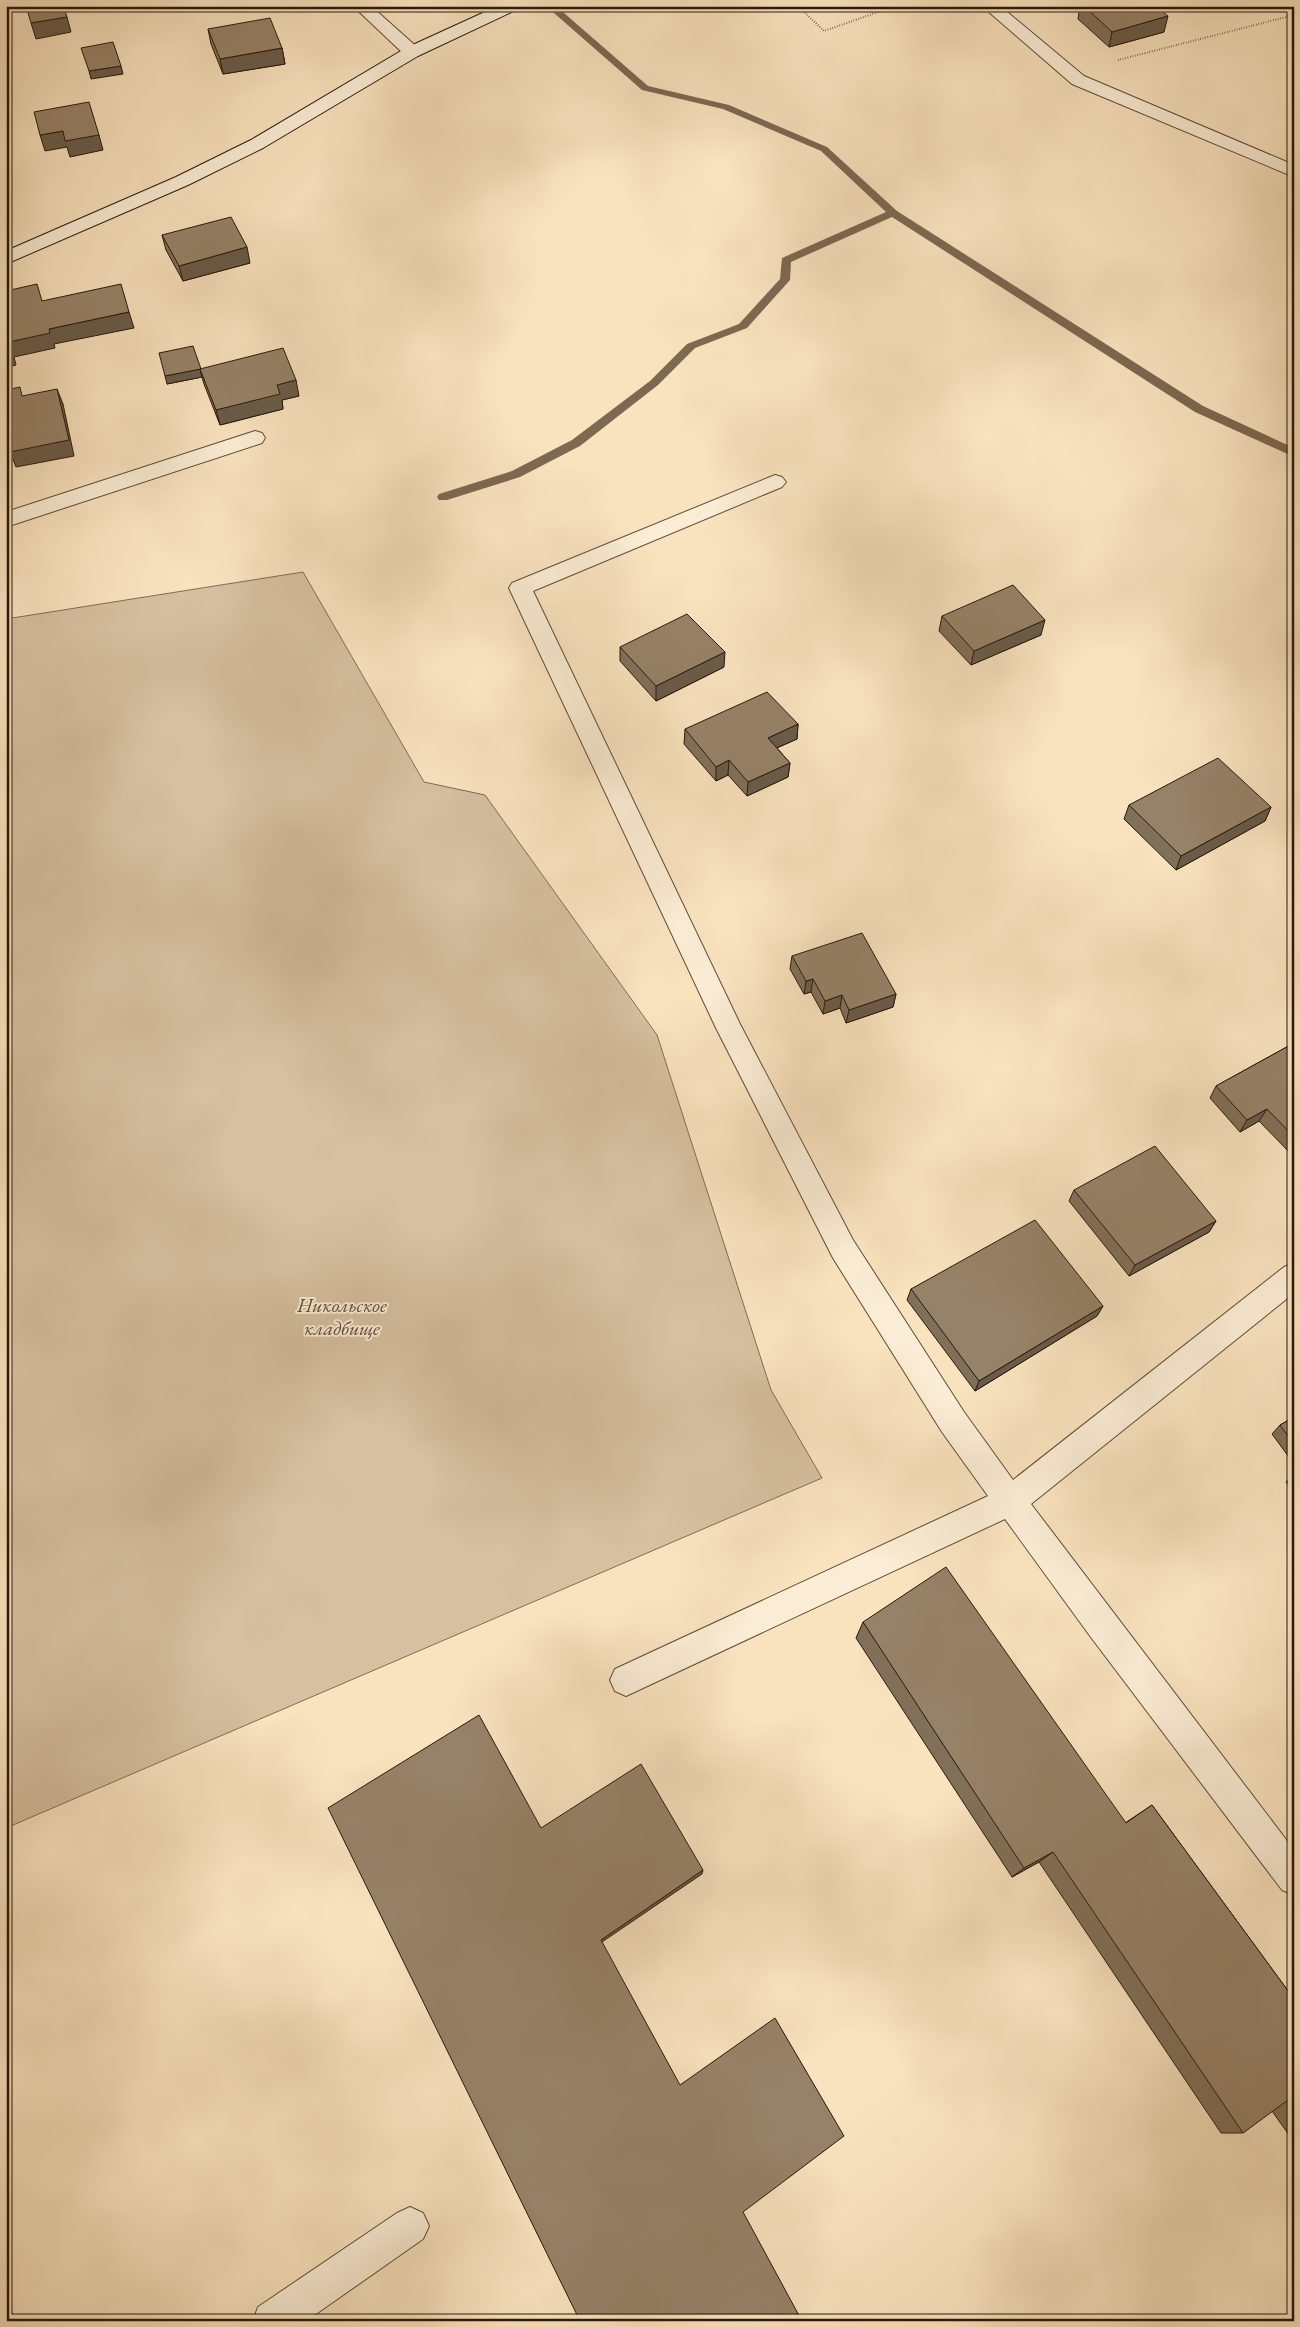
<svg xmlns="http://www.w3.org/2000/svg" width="1300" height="2327" viewBox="0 0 1300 2327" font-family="'EB Garamond',serif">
  <rect width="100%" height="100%" fill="#f9e3bf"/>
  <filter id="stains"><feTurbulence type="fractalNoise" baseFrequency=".004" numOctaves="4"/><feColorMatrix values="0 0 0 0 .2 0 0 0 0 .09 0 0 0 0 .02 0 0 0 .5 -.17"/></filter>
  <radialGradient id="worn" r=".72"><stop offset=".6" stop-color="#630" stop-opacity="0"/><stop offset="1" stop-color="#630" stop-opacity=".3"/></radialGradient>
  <path fill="#d6c0a0" stroke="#806c54" d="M303 572 424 782 485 795 657 1035 771 1390 822 1478 6 1828V619Z"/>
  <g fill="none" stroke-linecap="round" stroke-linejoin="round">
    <path fill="#7d6851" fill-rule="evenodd" d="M546 6H556L648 86 729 105 827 147 897 211 1203 406 1294 448V457L1195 412 892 217 791 262 790 280 747 328 695 348 658 385 580 446 520 477 447 500H439L437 497 439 494 512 471 572 440 650 381 687 344 739 324 780 279 782 258 886 212 821 151 723 109 642 90Z"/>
    <defs>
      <path id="lane" d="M353 6H371L418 48 420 52 418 56H406Z
        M255 431 262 433 265 438 262 443 6 527V512Z
        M775 475 782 477 786 482 782 487 533 591 740 1024 853 1240 964 1412 1013 1480 1284 1267 1294 1263V1293L1031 1504 1294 1850V1895L1282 1890 1090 1636 1005 1519 626 1696 615 1691 610 1680 615 1669 988 1496 942 1432 833 1258 716 1028 509 588 512 583Z
        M410 2207 423 2213 429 2226 423 2239 306 2321H253L258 2307 397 2213Z"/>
      <path id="street" d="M982 6H1000L1084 76 1294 165V177L1072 84Z"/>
      <path id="secondary" d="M498 6H520L518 9 418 56 263 148 188 185 6 264V251L176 177 251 140 406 48Z"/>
    </defs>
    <use href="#lane" stroke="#5e4b36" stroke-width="2"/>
    <use href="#street" stroke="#5e4b36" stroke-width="2"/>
    <use href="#secondary" stroke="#2b1809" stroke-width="2"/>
    <path stroke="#2b1809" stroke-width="2" stroke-dasharray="0.5 2" stroke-linecap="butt" d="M798 6 824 31 895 6
      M1118 60 1294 15"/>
    <use href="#lane" fill="#fbedd5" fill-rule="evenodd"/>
    <use href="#street" fill="#fbedd5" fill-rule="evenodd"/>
    <use href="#secondary" fill="#fbedd5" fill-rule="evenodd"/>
  </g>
  <path fill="#817059" stroke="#2b1809" d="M1080 6H1156L1164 32 1109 47 1078 19Z
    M208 29 282 48 285 64 223 74 211 44Z
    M162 235 250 263 183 281 166 250Z
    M201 369 299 396 282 400 283 409 220 425 204 384 202 377 167 384Z
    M942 616 1041 635 971 665 939 631Z
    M620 647 724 667 656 701 620 661Z
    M798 724 797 739 777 748 790 763 788 777 747 796 728 775 716 781 684 744 685 729Z
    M1129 805 1271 807 1265 821 1176 870 1124 819Z
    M792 956 896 994 893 1007 846 1023 840 1008 823 1014 811 992 804 994 790 969Z
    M1294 1043V1154L1292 1155 1259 1121 1240 1132 1210 1098 1216 1086Z
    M1074 1190 1216 1221 1209 1232 1129 1276 1069 1201Z
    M911 1289 1103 1306 1097 1316 975 1391 907 1300Z
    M1294 1417V1464L1272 1434 1280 1425Z
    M1294 1473V1492L1286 1482Z
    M863 1622 1125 1823 1152 1805 1294 1999V2142L1272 2111 1243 2133H1221L1039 1862 1012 1877 856 1638Z"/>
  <path fill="#695b49" stroke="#2b1809" d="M1168 16 1164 32 1109 47 1112 32Z
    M67 17 71 32 36 39 31 23Z
    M282 48 285 64 223 74 220 59Z
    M121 66 123 74 91 79 89 71Z
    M63 131 99 135 103 150 70 157 67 147 45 151 40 135Z
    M247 247 250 263 183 281 179 266Z
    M129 312 134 328 54 344 55 348 14 357 16 365 6 368V351L9 342 49 329Z
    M200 369 202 377 167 384 165 376Z
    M296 380 299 396 282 400 283 409 220 425 216 410 277 385Z
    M57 389 63 404 74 456 16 467 10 452Z
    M6 437 11 451 6 452Z
    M1045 620 1041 635 971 665 974 651Z
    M725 652 724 667 656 701V686Z
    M798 724 797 739 767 752 768 738Z
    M729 760 728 775 716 781V767Z
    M790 763 788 777 747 796 748 782Z
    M1271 807 1265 821 1176 870 1181 856Z
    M813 979 811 992 804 994 806 981Z
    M896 994 893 1007 846 1023 849 1010Z
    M842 995 840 1008 823 1014 825 1001Z
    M1267 1109 1259 1121 1240 1132 1247 1120Z
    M1216 1221 1209 1232 1129 1276 1135 1265Z
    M1103 1306 1097 1316 975 1391 979 1381Z
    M1053 1852 1039 1862 1012 1877 1024 1868Z
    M703 1870 702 1874 602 1942 601 1940Z
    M6 2295 15 2321H6Z"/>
  <path fill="#968268" stroke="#2b1809" d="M26 6H63L67 17 31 23Z
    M1084 6H1156L1168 16 1112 32Z
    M270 18 282 48 220 59 208 29Z
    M113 42 121 66 89 71 81 48Z
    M89 102 99 135 65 141 63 131 40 135 34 112Z
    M231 217 247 247 179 266 162 235Z
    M37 284 42 301 121 284 129 312 49 329 50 333 9 342 11 350 6 351V291Z
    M193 346 201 369 165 376 159 353Z
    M283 348 296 380 277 385 280 394 216 410 200 369Z
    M20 387 22 396 57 389 69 440 10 452 6 438V390Z
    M1013 585 1045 620 974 651 942 616Z
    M687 614 725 652 656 686 620 647Z
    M767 692 798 724 768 738 790 763 748 782 729 760 716 767 685 729Z
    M1218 758 1271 807 1181 856 1129 805Z
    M862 933 896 994 849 1010 842 995 825 1001 813 979 806 981 792 956Z
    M1294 1043V1137L1267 1109 1247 1120 1216 1086Z
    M1155 1146 1216 1221 1135 1265 1074 1190Z
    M1035 1220 1103 1306 979 1381 911 1289Z
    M1294 1417V1444L1280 1425Z
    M946 1567 1126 1823 1152 1805 1294 1999V2108L1288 2100 1243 2133 1053 1852 1024 1868 863 1622Z
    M479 1715 541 1828 641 1764 703 1870 601 1940 680 2085 775 2018 844 2136 743 2212 802 2321H580L328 1808Z"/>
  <g text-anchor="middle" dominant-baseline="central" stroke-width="4" stroke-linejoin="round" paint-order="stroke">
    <g font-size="20" font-style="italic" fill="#5e4a36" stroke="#fbedd5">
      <text x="342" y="1305">Никольское<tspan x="342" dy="23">кладбище</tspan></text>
    </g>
  </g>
  <rect width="1300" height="2327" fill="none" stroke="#f9e3bf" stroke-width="25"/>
  <rect x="8" y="8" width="1285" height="2312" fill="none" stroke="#2b1809" stroke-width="2.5"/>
  <rect x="12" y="12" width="1275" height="2302" fill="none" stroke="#2b1809"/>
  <rect width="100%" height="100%" filter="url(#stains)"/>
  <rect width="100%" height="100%" fill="url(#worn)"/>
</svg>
